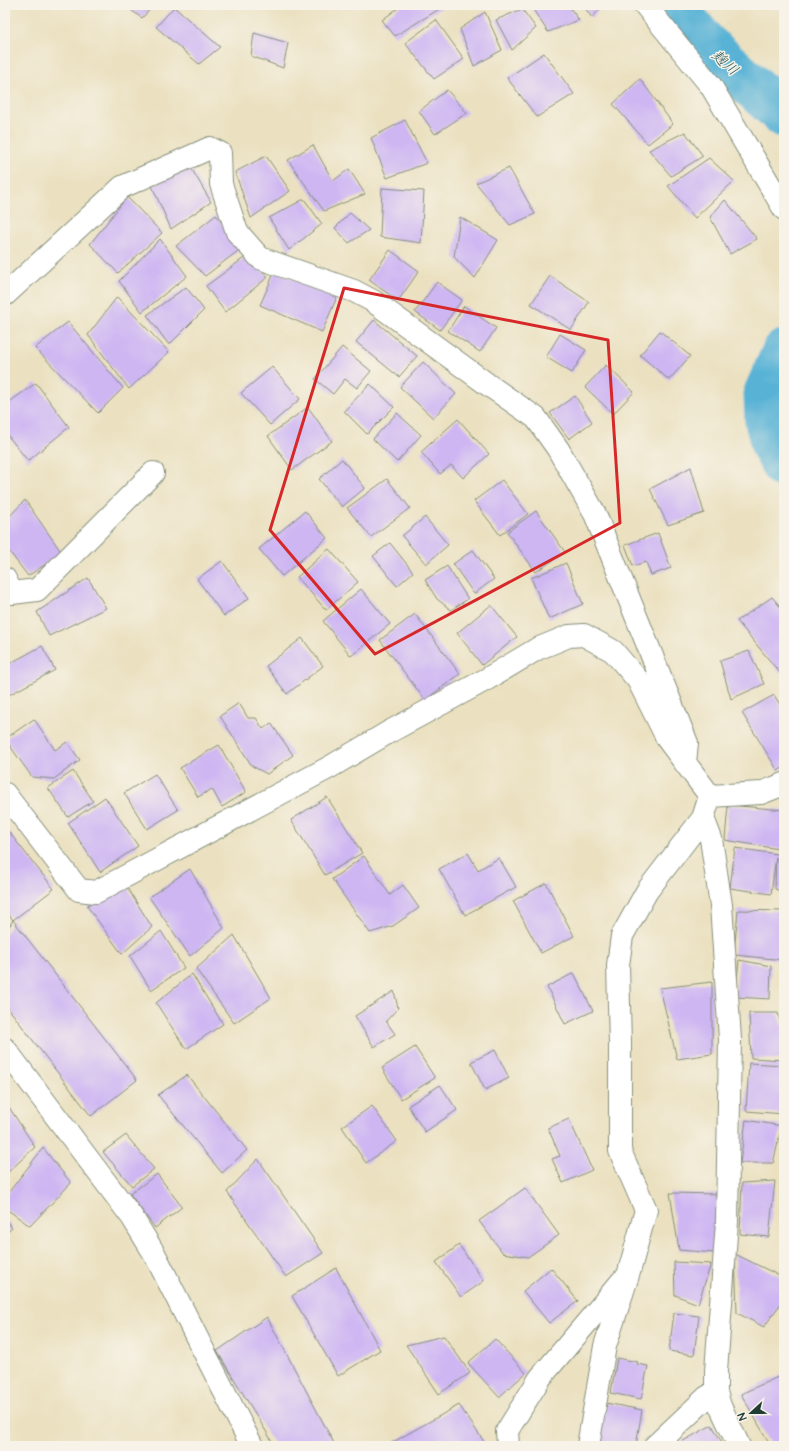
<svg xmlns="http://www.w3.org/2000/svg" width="789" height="1451" viewBox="0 0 789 1451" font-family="'Architects Daughter','Klee One',sans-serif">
  <rect width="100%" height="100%" fill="#f7f3e8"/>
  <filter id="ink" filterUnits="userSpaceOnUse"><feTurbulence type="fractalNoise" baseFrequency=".025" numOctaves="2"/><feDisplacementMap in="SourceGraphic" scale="8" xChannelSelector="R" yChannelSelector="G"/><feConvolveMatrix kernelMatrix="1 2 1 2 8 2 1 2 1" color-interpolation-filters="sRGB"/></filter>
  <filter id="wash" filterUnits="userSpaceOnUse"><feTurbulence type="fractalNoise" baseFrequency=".012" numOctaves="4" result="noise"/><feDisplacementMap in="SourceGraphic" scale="16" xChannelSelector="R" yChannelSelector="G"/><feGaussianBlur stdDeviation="0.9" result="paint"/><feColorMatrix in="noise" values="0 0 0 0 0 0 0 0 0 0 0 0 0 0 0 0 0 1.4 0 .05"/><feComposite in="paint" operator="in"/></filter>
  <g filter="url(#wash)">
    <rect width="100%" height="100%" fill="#ebe1c1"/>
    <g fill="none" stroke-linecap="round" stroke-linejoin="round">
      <path stroke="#58b2d6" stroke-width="45" d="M673 5 704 43 784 115
        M784 352 766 393 767 421 773 445 784 466"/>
    </g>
    <g id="blocks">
      <path fill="#ceb6f3" d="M124 5H154L142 18Z
        M402 5H446L395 36 382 20Z
        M530 5H568L579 20 548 32Z
        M583 5H603L592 18Z
        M174 7 220 47 199 64 156 27Z
        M522 9 536 28 512 50 496 20Z
        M485 12 502 50 474 66 460 29Z
        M436 20 464 59 434 79 405 43Z
        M254 33 288 43 283 68 251 56Z
        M544 53 574 94 537 117 507 78Z
        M640 79 673 124 648 144 613 104Z
        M447 90 467 113 435 134 419 111Z
        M405 120 427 163 387 178 371 138Z
        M685 132 703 156 671 176 649 150Z
        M313 145 333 181 349 169 365 194 324 211 288 160Z
        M266 156 290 191 251 218 235 172Z
        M709 158 734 181 695 218 668 186Z
        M190 166 211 202 171 229 152 186Z
        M509 168 535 214 510 225 476 183Z
        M382 188 424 191 421 243 380 237Z
        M127 197 162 233 118 273 90 244Z
        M304 199 322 224 289 250 269 218Z
        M725 200 757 239 730 254 710 217Z
        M350 213 369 230 349 243 335 228Z
        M216 215 242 248 205 276 176 246Z
        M460 217 498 240 475 278 454 257Z
        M160 239 187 276 142 312 119 281Z
        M390 250 419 271 398 301 369 280Z
        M248 255 268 277 225 312 206 286Z
        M275 271 337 297 322 332 260 305Z
        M550 276 589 302 571 330 531 304Z
        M437 282 462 300 440 330 415 312Z
        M186 287 204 310 169 345 147 315Z
        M117 297 169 352 129 389 88 335Z
        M464 306 496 328 480 352 448 331Z
        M374 320 417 356 399 377 356 342Z
        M68 322 123 388 98 413 35 348Z
        M660 331 690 356 669 380 640 355Z
        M560 334 586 350 572 373 546 357Z
        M342 347 371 371 357 388 345 379 333 394 315 379Z
        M423 362 456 394 433 418 400 387Z
        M606 365 634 392 613 414 585 387Z
        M272 367 300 399 270 425 241 393Z
        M36 383 69 427 28 461 5 432V405Z
        M370 384 394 407 367 434 344 411Z
        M575 396 592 422 569 439 550 413Z
        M308 407 332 441 292 470 268 436Z
        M397 413 421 435 397 462 373 439Z
        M458 419 489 454 463 478 451 465 440 474 421 452Z
        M342 459 365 488 342 507 319 479Z
        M691 467 704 513 668 525 650 489Z
        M387 479 410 508 371 537 347 508Z
        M502 480 528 514 500 535 474 501Z
        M25 500 62 553 28 576 5 546V521Z
        M305 511 327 538 282 576 259 549Z
        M536 511 565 552 536 572 507 532Z
        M425 517 448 545 426 564 402 536Z
        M658 533 671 568 651 575 646 562 633 566 625 545Z
        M390 543 413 572 397 586 373 556Z
        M329 549 358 582 326 610 297 577Z
        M473 550 494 579 474 594 453 564Z
        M222 561 249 598 224 616 197 579Z
        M566 563 583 604 549 619 531 578Z
        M447 566 468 599 451 610 437 599 425 580Z
        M88 578 106 608 49 636 37 612Z
        M361 589 390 624 351 656 323 621Z
        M772 597 784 611V668L780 673 737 621Z
        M491 605 517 637 482 665 457 633Z
        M415 614 460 674 425 700 380 640Z
        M302 638 323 666 287 694 266 666Z
        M42 646 55 670 7 696 5 692V666Z
        M749 651 764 684 731 699 720 661Z
        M774 695 784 711V767L778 771 742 713Z
        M239 703 248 718H256L263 729 271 723 293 755 267 774 252 766 220 716Z
        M34 719 55 750 67 742 80 760 54 779 32 777 5 739Z
        M219 745 246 792 222 807 212 789 198 797 180 768Z
        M73 771 93 801 68 817 48 788Z
        M155 774 178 810 147 829 124 793Z
        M105 797 138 846 100 872 68 823Z
        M327 797 362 853 325 875 291 820Z
        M728 805 784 810V850L725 840Z
        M5 827 54 889 13 920 137 1080 91 1116 5 1004V934L13 920 5 910Z
        M735 848 784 855V892L775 889 776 857 771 894 730 888Z
        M468 853 478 870 499 858 516 887 465 915 439 869Z
        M364 856 390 895 403 885 419 908 393 926 370 933 332 879Z
        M190 869 224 928 190 956 149 897Z
        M121 878 152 927 122 954 87 906Z
        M546 883 574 936 541 953 513 901Z
        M738 910 784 911V960L734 955Z
        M161 931 184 968 151 990 130 956Z
        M234 935 271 998 234 1023 196 969Z
        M739 960 771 966 770 999 735 997Z
        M574 973 593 1011 565 1024 547 987Z
        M192 974 223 1024 186 1049 156 1003Z
        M712 982V1054L677 1059 660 988Z
        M394 991 398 1008 386 1021 395 1034 374 1047 355 1016Z
        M749 1013H778L781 1024 784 1025V1060L751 1058Z
        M415 1047 435 1078 401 1099 382 1068Z
        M495 1050 509 1078 485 1090 471 1062Z
        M749 1063 784 1065V1114L746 1111Z
        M187 1075 247 1150 222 1173 158 1095Z
        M440 1085 457 1110 425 1132 408 1106Z
        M7 1104 35 1147 5 1175V1106Z
        M372 1106 397 1141 366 1163 342 1127Z
        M569 1119 592 1170 563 1183 552 1159 560 1156 548 1128Z
        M746 1120 782 1126 773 1163H740Z
        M126 1135 154 1169 132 1186 103 1152Z
        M43 1148 71 1183 30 1226 5 1208V1197Z
        M258 1159 323 1253 286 1277 227 1192Z
        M157 1174 182 1207 155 1228 130 1194Z
        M775 1181 769 1237 740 1234 742 1183Z
        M525 1188 559 1235 528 1257 503 1253 479 1221Z
        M670 1193 719 1194 715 1253 679 1250Z
        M5 1219 12 1228 5 1235Z
        M459 1245 484 1281 461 1297 436 1262Z
        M735 1254 784 1278V1299L764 1327 737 1313Z
        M674 1262 711 1264 698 1304 675 1295Z
        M336 1268 380 1350 338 1376 292 1296Z
        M551 1268 578 1301 549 1323 523 1291Z
        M674 1313 699 1316 694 1355 669 1351Z
        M267 1317 335 1445 333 1446H275L217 1351Z
        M444 1336 470 1373 439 1394 406 1345Z
        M495 1339 526 1373 499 1397 468 1363Z
        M617 1358 638 1362 637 1364 648 1366 641 1399 611 1393Z
        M784 1374V1446H771L741 1394Z
        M606 1403 642 1410 636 1446H598Z
        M459 1405 487 1446H386Z
        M712 1425 724 1446H674Z"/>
    </g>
  </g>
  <g filter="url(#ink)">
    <use href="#blocks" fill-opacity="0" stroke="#858f7a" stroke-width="1"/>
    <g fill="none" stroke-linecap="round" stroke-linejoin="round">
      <defs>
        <path id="minor" d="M645 5 711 86 784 209
          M5 295 122 187 210 148 220 153 221 184 237 232 260 258 354 291 373 301 487 384 536 418 558 449 595 514 687 743 685 763
          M5 579 12 593 37 590 153 473
          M5 794 79 890 96 892 330 767 389 732 487 679 537 649 569 636 584 635 613 651 638 680 668 740 710 796
          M710 796 761 793 784 784
          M703 818 711 839 721 905 730 1039 727 1222 716 1371V1392L720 1406 739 1446
          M5 1049 132 1217 154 1253 252 1446
          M508 1446 507 1431 540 1378 622 1281
          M588 1446 605 1346 629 1272 646 1210 620 1151V1044L618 965 622 936 647 891 703 818 710 796
          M655 1446 707 1397 716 1392"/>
      </defs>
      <use href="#minor" stroke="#858f7a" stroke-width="24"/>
      <use href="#minor" stroke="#fff" stroke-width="22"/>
    </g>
  </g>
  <path fill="none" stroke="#d62828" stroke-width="3" stroke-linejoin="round" d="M344 288 608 340 620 523 375 654 270 530Z"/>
  <g text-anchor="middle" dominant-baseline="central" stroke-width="3" stroke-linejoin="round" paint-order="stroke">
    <g font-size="15" font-style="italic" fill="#2d5a5c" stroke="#f7f3e8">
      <text transform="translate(725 63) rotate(42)">麹川</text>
    </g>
  </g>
  <rect width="789" height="1451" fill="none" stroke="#f7f3e8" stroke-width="20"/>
  <g transform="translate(751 1413) rotate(248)" stroke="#f7f3e8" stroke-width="3" paint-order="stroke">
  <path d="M0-3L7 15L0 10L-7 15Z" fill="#1f3d34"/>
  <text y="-6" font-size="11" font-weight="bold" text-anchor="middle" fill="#1f3d34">N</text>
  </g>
</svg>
